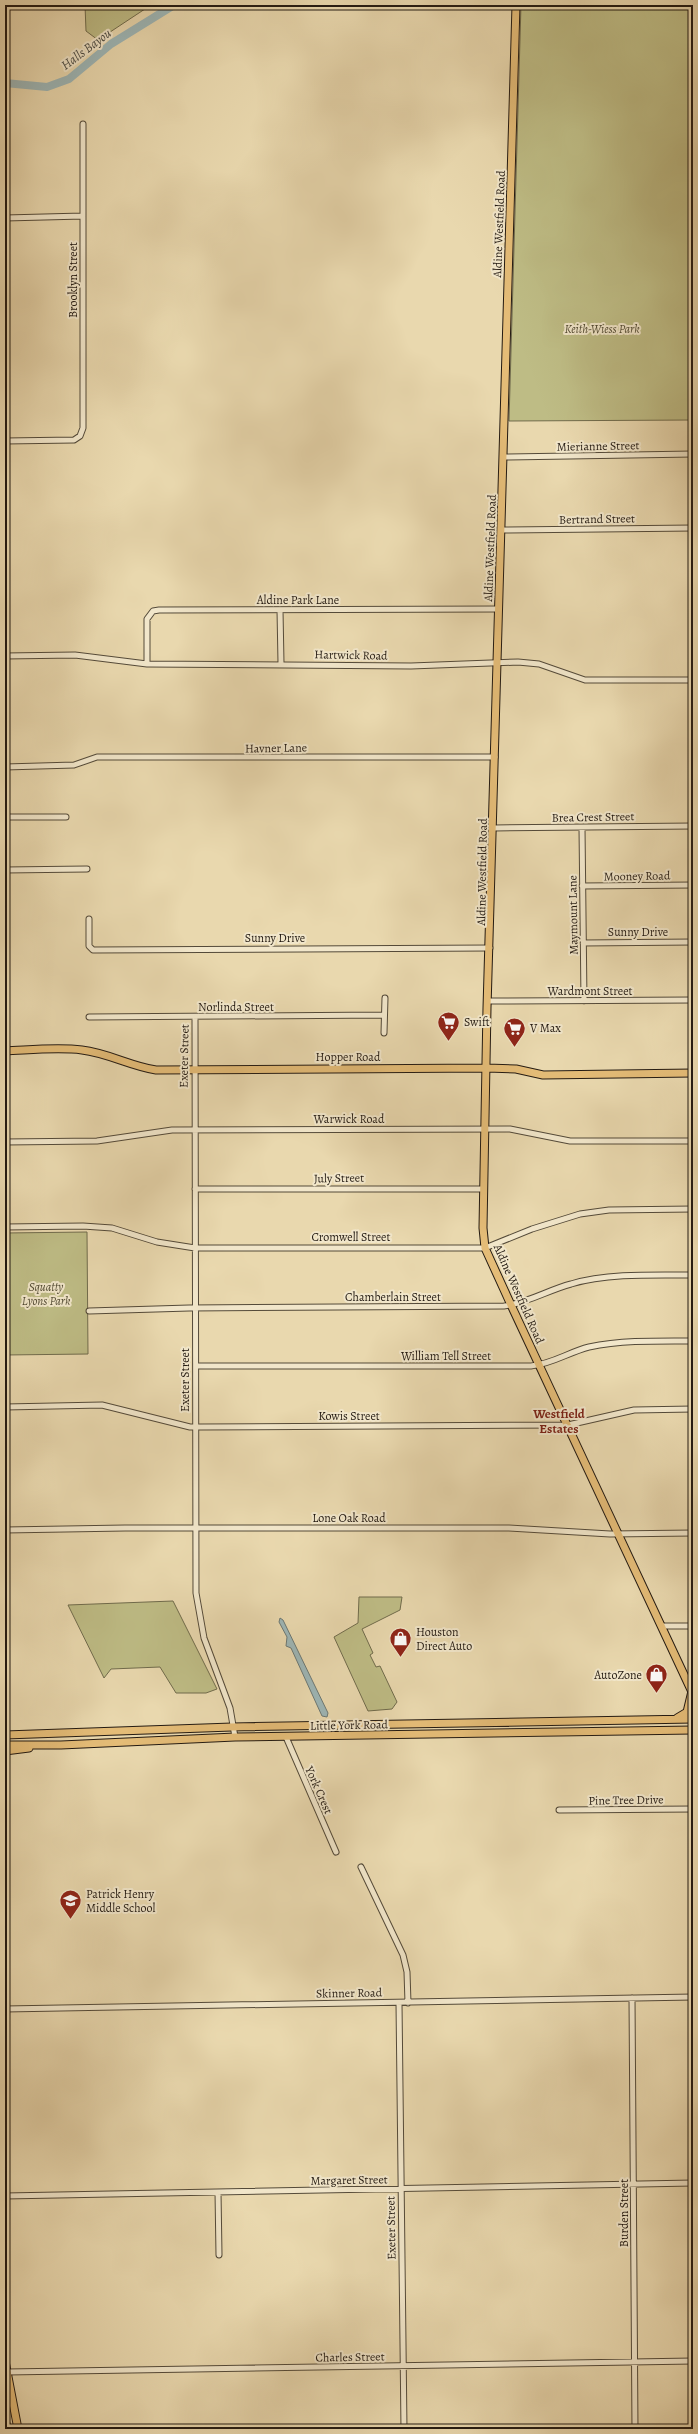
<svg xmlns="http://www.w3.org/2000/svg" width="698" height="2434" viewBox="0 0 698 2434" font-family="Alegreya,serif">
  <rect width="100%" height="100%" fill="#e9d8ae"/>
  <filter id="stains"><feTurbulence type="fractalNoise" baseFrequency=".005" numOctaves="4"/><feColorMatrix values="0 0 0 0 .2 0 0 0 0 .09 0 0 0 0 .02 0 0 0 .5 -.17"/></filter>
  <radialGradient id="worn" r=".72"><stop offset=".6" stop-color="#630" stop-opacity="0"/><stop offset="1" stop-color="#630" stop-opacity=".3"/></radialGradient>
  <path fill="#bebc85" stroke="#706b4c" d="M85 5H151L98 40 86 31Z
    M521 5H693V420L509 421Z
    M87 1232 88 1354 5 1355V1233Z
    M359 1597H402L400 1610 362 1629 373 1653 370 1655 376 1667 380 1666 397 1702 392 1709 368 1711 334 1637 358 1623Z
    M173 1601 217 1689 206 1693H176L160 1667 111 1669 104 1678 68 1605Z"/>
  <path fill="#9db6b6" stroke="#6c7874" d="M280 1618 283 1620 328 1713 327 1717 322 1716 291 1648 286 1646 287 1637 279 1622Z"/>
  <g fill="none" stroke-linecap="round" stroke-linejoin="round">
    <path stroke="#9db6b6" stroke-width="8" d="M5 83 47 87 69 79 111 44 174 5"/>
    <defs>
      <path id="minor" d="M5 218 83 216
        M5 441 74 440 80 436 83 428V124
        M504 457 693 454
        M502 530 693 528
        M280 610 281 663
        M5 656 75 655 147 664 411 666 518 662 539 664 585 680H693
        M147 664V619L153 611 159 610 499 609
        M5 767 74 765 97 757H495
        M5 817H66
        M494 828 693 826
        M582 828 584 1001
        M5 870 87 869
        M582 886 693 885
        M89 919V946L93 950 490 948
        M583 943 693 942
        M488 1001 693 1000
        M89 1017 384 1015
        M195 1017 196 1593 204 1638 230 1708 235 1737
        M384 1033 385 998
        M5 1142 97 1141 172 1130 510 1129 570 1141H693
        M195 1189H483
        M5 1227 83 1226 112 1228 157 1242 195 1248H485L532 1229 580 1214 609 1210 693 1209
        M89 1311 189 1308 504 1306C528 1303 548 1290 571 1284 607 1273 655 1275 693 1275
        M196 1366H531C552 1364 569 1352 589 1347 623 1340 658 1341 693 1341
        M5 1407 102 1405 190 1427H200L568 1425 634 1410 693 1409
        M5 1530 125 1528H509L610 1534 693 1533
        M661 1626H693
        M286 1737 336 1852
        M559 1810 693 1809
        M361 1867 403 1955 407 1972 408 2003
        M632 1998 635 2429
        M399 2003 404 2429
        M5 2009 693 1997
        M218 2192 219 2255
        M5 2196 693 2183
        M7 2372 693 2361"/>
      <path id="major" d="M516 5 487 1008 483 1228 485 1248 511 1305 693 1694
        M5 1051C30 1050 57 1047 82 1050 108 1053 130 1066 156 1070L487 1068 516 1069 543 1075 693 1073
        M677 1718 687 1712 692 1691
        M5 1735 232 1727 693 1719
        M5 1745H61L235 1737 693 1730
        M5 1751 29 1748
        M5 2361 18 2429"/>
      <path id="highway" d="M5 2422 7 2429"/>
    </defs>
    <use href="#minor" stroke="#544a39" stroke-width="7"/>
    <use href="#major" stroke="#231a12" stroke-width="9"/>
    <use href="#highway" stroke="#231a12" stroke-width="10"/>
    <use href="#minor" stroke="#f1e6ca" stroke-width="5"/>
    <use href="#major" stroke="#e4bc77" stroke-width="7"/>
    <use href="#highway" stroke="#e4bc77" stroke-width="8"/>
  </g>
  <defs>
    <symbol id="supermarket-pin" viewBox="-11 -11 22 30"><path d="M0 17L-7.5 6A9.5 9.5 0 1 1 7.5 6Z" fill="#8f2418" stroke="#f1e6ca"/><path d="M-6-5.5h2.5l.6 2H6L4.5 2H-2.5L-4.4-4H-6ZM-1.5 3.2a1.3 1.3 0 1 0 .1 0ZM3 3.2a1.3 1.3 0 1 0 .1 0Z" fill="#fff"/></symbol>
    <symbol id="shop-pin" viewBox="-11 -11 22 30"><path d="M0 17L-7.5 6A9.5 9.5 0 1 1 7.5 6Z" fill="#8f2418" stroke="#f1e6ca"/><path d="M-5-2.5h2.3a2.7 3.5 0 0 1 5.4 0H5L5.5 6h-11ZM-1.5-2.5h3a1.5 2.3 0 0 0-3 0Z" fill="#fff"/></symbol>
    <symbol id="school-pin" viewBox="-11 -11 22 30"><path d="M0 17L-7.5 6A9.5 9.5 0 1 1 7.5 6Z" fill="#8f2418" stroke="#f1e6ca"/><path d="M0-5L7-2L0 1L-7-2ZM-4 1L0 2.5L4 1V4Q0 6-4 4Z" fill="#fff"/></symbol>
  </defs>
  <g fill-rule="evenodd">
    <use href="#supermarket-pin" x="436" y="1010" width="25" height="34"/>
    <use href="#supermarket-pin" x="502" y="1016" width="25" height="34"/>
    <use href="#shop-pin" x="388" y="1626" width="25" height="34"/>
    <use href="#shop-pin" x="644" y="1662" width="25" height="34"/>
    <use href="#school-pin" x="58" y="1888" width="25" height="34"/>
  </g>
  <g text-anchor="middle" dominant-baseline="central" stroke-width="4" stroke-linejoin="round" paint-order="stroke">
    <g font-size="12" fill="#231a12" stroke="#f1e6ca">
      <text transform="translate(499 224) rotate(-88)">Aldine Westfield Road</text>
      <text transform="translate(73 280) rotate(-90)">Brooklyn Street</text>
      <text transform="translate(598 446) rotate(-1)">Mierianne Street</text>
      <text transform="translate(597 519) rotate(-1)">Bertrand Street</text>
      <text transform="translate(490 548) rotate(-88)">Aldine Westfield Road</text>
      <text x="298" y="600">Aldine Park Lane</text>
      <text transform="translate(351 655) rotate(1)">Hartwick Road</text>
      <text transform="translate(276 748) rotate(-1)">Havner Lane</text>
      <text transform="translate(593 817) rotate(-1)">Brea Crest Street</text>
      <text transform="translate(482 872) rotate(-89)">Aldine Westfield Road</text>
      <text transform="translate(637 876) rotate(-1)">Mooney Road</text>
      <text transform="translate(573 915) rotate(-91)">Maymount Lane</text>
      <text x="638" y="932">Sunny Drive</text>
      <text x="275" y="938">Sunny Drive</text>
      <text x="590" y="991">Wardmont Street</text>
      <text x="236" y="1007">Norlinda Street</text>
      <text transform="translate(184 1056) rotate(-89)">Exeter Street</text>
      <text x="348" y="1057">Hopper Road</text>
      <text x="349" y="1119">Warwick Road</text>
      <text transform="translate(339 1178) rotate(-1)">July Street</text>
      <text x="351" y="1237">Cromwell Street</text>
      <text transform="translate(519 1294) rotate(66)">Aldine Westfield Road</text>
      <text x="393" y="1297">Chamberlain Street</text>
      <text x="446" y="1356">William Tell Street</text>
      <text transform="translate(185 1380) rotate(-90)">Exeter Street</text>
      <text x="349" y="1416">Kowis Street</text>
      <text x="349" y="1518">Lone Oak Road</text>
      <text transform="translate(349 1725) rotate(-1)">Little York Road</text>
      <text transform="translate(319 1790) rotate(66)">York Crest</text>
      <text transform="translate(626 1800) rotate(-1)">Pine Tree Drive</text>
      <text transform="translate(349 1993) rotate(-1)">Skinner Road</text>
      <text transform="translate(349 2180) rotate(-1)">Margaret Street</text>
      <text transform="translate(624 2213) rotate(-90)">Burden Street</text>
      <text transform="translate(391 2228) rotate(-91)">Exeter Street</text>
      <text transform="translate(350 2357) rotate(-1)">Charles Street</text>
    </g>
    <g font-size="12" font-style="italic" fill="#524b34" stroke="#f1e6ca">
      <text x="602" y="329">Keith-Wiess Park</text>
      <text x="46" y="1287">Squatty<tspan x="46" dy="14">Lyons Park</tspan></text>
    </g>
    <g font-size="12" fill="#231a12" stroke="#f1e6ca" text-anchor="start">
      <text x="464" y="1022">Swift</text>
      <text x="530" y="1028">V Max</text>
      <text x="416" y="1632">Houston<tspan x="416" dy="14">Direct Auto</tspan></text>
      <text x="642" y="1675" text-anchor="end">AutoZone</text>
      <text x="86" y="1894">Patrick Henry<tspan x="86" dy="14">Middle School</tspan></text>
    </g>
    <g font-size="13" font-style="italic" fill="#484943" stroke="#f1e6ca">
      <text transform="translate(86 49) rotate(-37)">Halls Bayou</text>
    </g>
    <g font-size="13" font-weight="bold" fill="#7a1f14" stroke="#f1e6ca">
      <text x="559" y="1413">Westfield<tspan x="559" dy="15">Estates</tspan></text>
    </g>
  </g>
  <rect width="698" height="2434" fill="none" stroke="#e9d8ae" stroke-width="20"/>
  <rect x="6" y="6" width="686" height="2422" fill="none" stroke="#231a12" stroke-width="2"/>
  <rect x="10" y="10" width="678" height="2414" fill="none" stroke="#231a12"/>
  <rect width="100%" height="100%" filter="url(#stains)"/>
  <rect width="100%" height="100%" fill="url(#worn)"/>
</svg>
